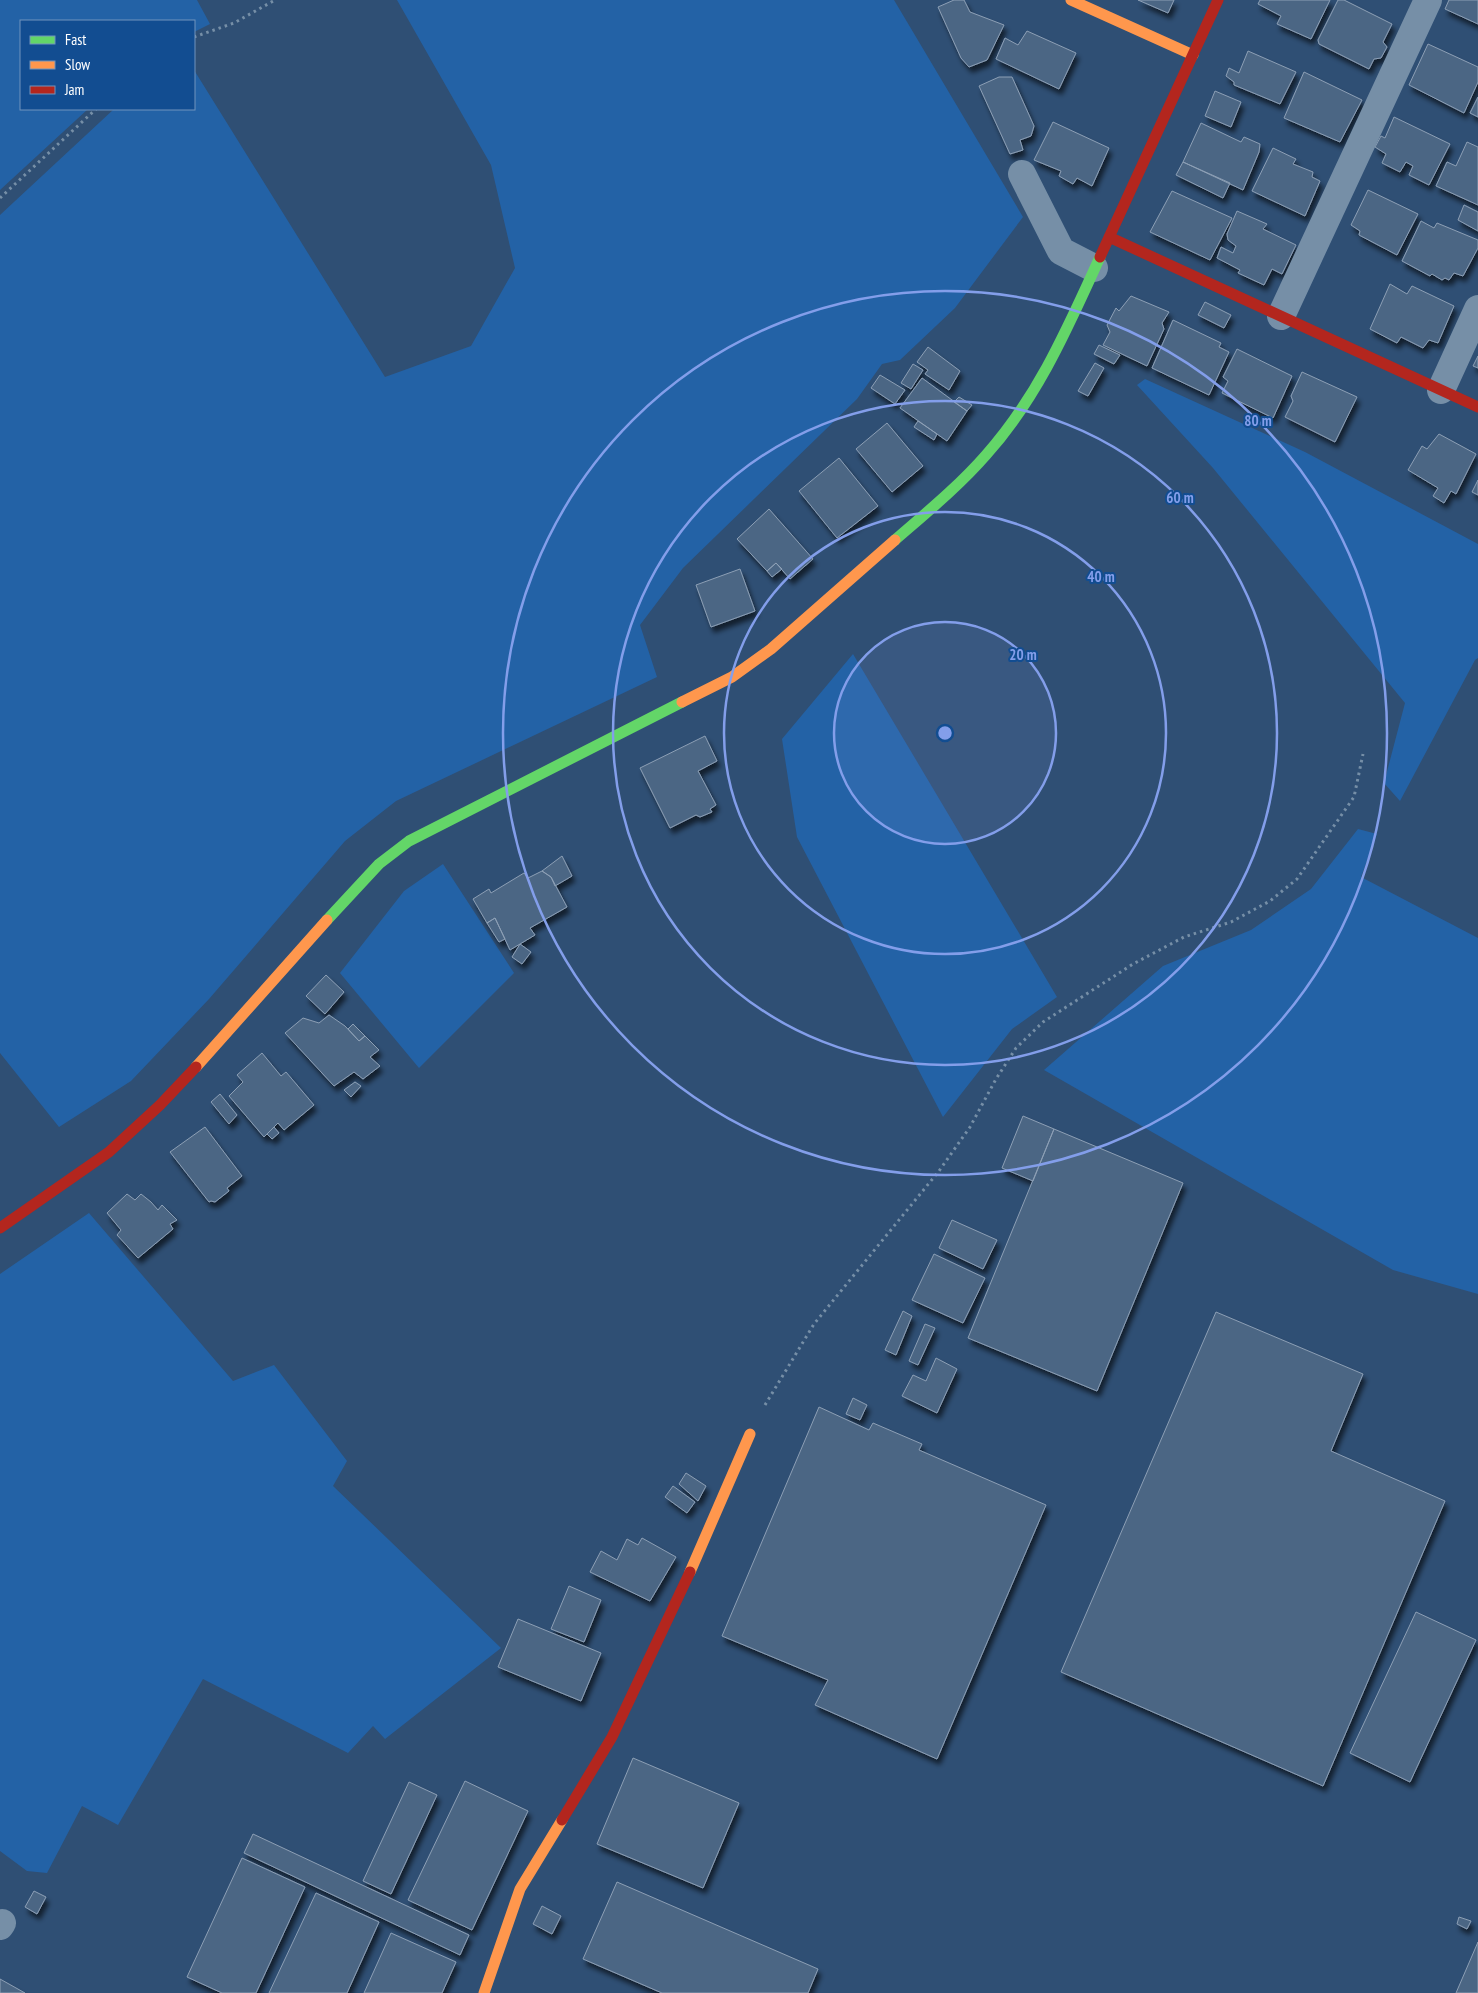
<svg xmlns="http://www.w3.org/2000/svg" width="1478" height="1993" viewBox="0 0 1478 1993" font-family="'PT Sans Narrow',sans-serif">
  <defs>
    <filter id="shadow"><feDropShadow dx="3" dy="5.5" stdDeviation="2.5" flood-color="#0009"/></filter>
  </defs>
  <rect width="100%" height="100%" fill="#2f4f74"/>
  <path fill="#2362a6" d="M0 0H197L210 24 194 32V21H21V109H88L0 190Z
    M397 0H894L1023 217 955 308 900 360 882 364 857 399 683 568 640 625 657 677 396 801 345 841 209 999 131 1081 59 1127 0 1053V215L114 109H194V70L385 377 471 346 515 268 491 165Z
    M1145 379 1305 452 1478 544V658L1475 660 1400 801 1384 783 1405 703 1213 468 1137 385Z
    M853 654 1057 997 1012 1029 943 1117 797 837 782 739Z
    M1358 829 1377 834 1361 877 1478 938V1294L1393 1270 1044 1070 1163 966 1251 930 1311 889Z
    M443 864 514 973 419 1068 340 973 404 891Z
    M89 1213 233 1381 274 1365 347 1461 333 1486 501 1648 385 1739 373 1726 348 1753 203 1679 118 1825 82 1806 47 1873 27 1871 0 1851V1274Z"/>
  <path fill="#4c6684" stroke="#8c9fb5" filter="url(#shadow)" d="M954 0H964L970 12 1004 25 987 60 969 67 961 58 938 7Z
    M1138 0H1174L1168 13Z
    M1260 0H1330L1311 39 1277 24 1281 16 1258 4Z
    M1338 0H1344L1392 24 1383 42 1387 47 1381 58 1374 59 1369 69 1319 44 1318 40Z
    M1449 0H1478V24L1445 9Z
    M1027 31 1076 53 1059 89 996 59 1005 38 1018 45Z
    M1428 44 1478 67V82L1464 113 1409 85Z
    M1248 51 1296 72 1280 104 1234 85V82L1226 76 1229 68 1239 73Z
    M1304 72 1362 100 1340 142 1284 118Z
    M999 77H1012L1034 126 1031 136 1020 140 1023 150 1010 154 979 86Z
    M1215 91 1241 102 1231 127 1205 116Z
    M1478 97V117L1470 113Z
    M1394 117 1450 144 1429 185 1409 175 1413 166 1406 162 1400 172 1382 163 1386 154 1375 147 1381 136 1385 138Z
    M1053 122 1109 148 1092 186 1077 178 1073 184 1059 176 1061 171 1034 160Z
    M1201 123 1241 142 1244 137 1260 144 1259 152 1243 190 1183 162Z
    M1467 142 1478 147V205L1436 186 1447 162 1456 166Z
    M1273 148 1296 159 1293 164 1313 172 1312 177 1320 181 1305 216 1252 191Z
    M1183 162 1230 183 1223 198 1176 175Z
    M1368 190 1418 214 1397 255 1359 235 1360 231 1351 225Z
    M1172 191 1232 218 1210 260 1150 232Z
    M1464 205 1478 212V231L1458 220Z
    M1237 211 1267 224 1263 229 1296 245 1282 274 1272 269 1264 285 1238 273 1240 270 1217 258 1221 247 1233 253 1236 246 1228 240 1227 234Z
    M1421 221 1434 228 1437 223 1478 240V248L1463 276 1454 273 1449 280 1445 278 1442 280 1432 274 1430 276 1402 261Z
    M1390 284 1407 294 1412 286 1454 306 1438 343 1429 340 1423 348 1401 337 1397 343 1370 329Z
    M1131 296 1169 312 1162 323 1164 329 1147 366 1103 345 1110 332 1107 325 1116 308 1119 311Z
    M1205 302 1231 315 1224 328 1198 315Z
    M1173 320 1221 343 1219 347 1229 352 1209 395 1152 368Z
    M1099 345 1120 355 1114 364 1094 354Z
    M928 347 960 371 949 390 925 374 928 370 917 362Z
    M1237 349 1292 376 1273 418 1222 393 1228 381 1223 377Z
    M1478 356V368L1473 366Z
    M1095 363 1104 368 1088 396 1078 391Z
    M913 364 923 370 911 389 901 383Z
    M1302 372 1357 397 1335 442 1285 417 1293 401 1291 396Z
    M880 375 905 390 895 404 871 388Z
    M922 378 967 411 947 441 900 408Z
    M959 397 972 405 967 411 954 402Z
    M918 421 937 434 934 440 914 427Z
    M887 423 923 466 892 492 856 449Z
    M1439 434 1476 454 1456 494 1451 491 1444 503 1433 496 1438 488 1408 470 1422 446 1427 449Z
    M839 458 878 506 837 538 799 491Z
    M1478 480V495L1472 492Z
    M769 509 813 559 790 579 776 563 767 571 737 539Z
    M776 563 782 569 772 577 767 571Z
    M740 569 755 611 711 627 696 585Z
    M705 736 717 761 698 771 716 805 710 809 712 812 700 817 696 815 670 828 640 768Z
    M562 856 572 876 555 886 551 877 542 871Z
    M542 871 551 877 567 907 530 928 535 935 510 950 495 918 487 923 473 899 489 889 491 893 524 873 528 878Z
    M495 918 505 939 499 942 487 923Z
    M520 944 531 952 522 964 512 957Z
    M326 975 344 992 325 1014 306 996Z
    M329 1015 345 1026 359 1041 365 1036 379 1050 370 1057 380 1066 363 1079 354 1072 334 1086 285 1033 303 1018 319 1023Z
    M353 1024 365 1036 359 1041 348 1029Z
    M262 1053 281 1076 286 1072 314 1105 284 1130 278 1123 264 1137 229 1096 243 1082 237 1075Z
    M355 1082 361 1086 351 1097 344 1090Z
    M220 1094 237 1115 229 1124 211 1102Z
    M1023 1116 1054 1129 1033 1181 1002 1168Z
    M205 1127 242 1176 227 1188 229 1191 215 1202 211 1201 209 1202 170 1152Z
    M274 1127 279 1133 272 1139 267 1134Z
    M1054 1129 1183 1183 1097 1391 968 1338Z
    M127 1194 135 1200 141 1194 151 1202 158 1210 162 1205 177 1220 170 1224 173 1229 138 1258 117 1235 121 1230 107 1213Z
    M952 1220 997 1240 983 1269 939 1248Z
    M934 1254 985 1278 963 1323 912 1300Z
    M903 1311 912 1316 896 1355 885 1350Z
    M1216 1312 1363 1374 1331 1451 1445 1501 1323 1786 1061 1672Z
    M925 1324 935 1328 918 1365 909 1361Z
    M936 1358 957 1369 937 1413 902 1396 913 1375 926 1381Z
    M853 1398 867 1405 860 1420 846 1414Z
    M819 1407 869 1430 873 1423 922 1444 919 1450 1046 1505 937 1759 815 1705 828 1680 722 1636Z
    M686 1473 706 1486 698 1501 679 1484Z
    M673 1486 695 1502 687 1513 665 1497Z
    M642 1538 676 1557 650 1601 590 1572 601 1551 617 1560 627 1539 638 1545Z
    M569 1586 601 1600 584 1642 551 1629Z
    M1416 1612 1476 1640 1410 1782 1350 1753Z
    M518 1619 601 1653 581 1701 498 1667Z
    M633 1758 739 1803 703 1888 597 1844Z
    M465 1781 528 1811 472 1930 408 1900Z
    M409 1782 437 1795 391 1894 363 1881Z
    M253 1834 469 1935 460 1955 244 1853Z
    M242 1858 305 1887 256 1993H222L187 1977Z
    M617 1882 818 1969 808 1993H662L583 1959Z
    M34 1891 46 1897 37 1914 25 1907Z
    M316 1893 379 1922 347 1993H269Z
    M542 1906 561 1916 552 1934 533 1924Z
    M1459 1917 1471 1921 1467 1929 1457 1924Z
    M391 1933 456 1962 442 1993H364Z
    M1478 1942V1993H1456Z
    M0 1979 25 1993H0Z"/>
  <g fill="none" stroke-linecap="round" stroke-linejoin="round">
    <path stroke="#768fa7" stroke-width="3" stroke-dasharray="2.5 4" stroke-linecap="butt" d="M194 37 234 23 275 0
      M0 198 96 109
      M765 1405 814 1324 939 1171 970 1127 996 1079 1016 1048 1043 1022 1133 964 1184 937 1231 922 1270 901 1297 879 1354 797 1363 754"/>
    <path stroke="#768fa7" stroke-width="28" d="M1022 174 1061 251 1094 268
      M1281 316 1428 0
      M1441 390 1478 309
      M0 1926 2 1923"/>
    <path stroke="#63d668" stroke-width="11" d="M895 540C926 513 959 486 986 455 1038 397 1068 327 1100 257
      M327 920 379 864 409 841 682 702"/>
    <path stroke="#ff974d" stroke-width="11" d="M1071 0 1193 55
      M682 702 732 677 771 649 895 540
      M196 1067 327 920
      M690 1572 750 1434
      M484 1993 520 1889 562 1820"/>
    <path stroke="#b3261e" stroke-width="11" d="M1109 237 1478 407
      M1100 257 1218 0
      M0 1228 109 1152 160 1105 196 1067
      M562 1820 612 1737 690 1572"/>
  </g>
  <circle cx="945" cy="733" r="111" fill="#839eea" fill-opacity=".12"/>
  <g fill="none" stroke="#839eea" stroke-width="2.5">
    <circle cx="945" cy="733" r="111"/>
    <circle cx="945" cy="733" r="221"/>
    <circle cx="945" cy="733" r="332"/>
    <circle cx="945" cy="733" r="442"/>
  </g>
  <circle cx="945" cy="733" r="8" fill="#839eea" stroke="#124d91" stroke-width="2.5"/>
  <g font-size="15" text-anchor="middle" font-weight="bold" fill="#839eea" stroke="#124d91" stroke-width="4" stroke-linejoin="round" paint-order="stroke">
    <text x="1258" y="426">80 m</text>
    <text x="1180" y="503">60 m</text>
    <text x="1101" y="582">40 m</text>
    <text x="1023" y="660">20 m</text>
  </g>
  <rect x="20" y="20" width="175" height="90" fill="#124d91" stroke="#7194bd"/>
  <rect x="30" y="36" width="25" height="8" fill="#63d668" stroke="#7194bd"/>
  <text x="65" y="45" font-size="15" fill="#ffffff">Fast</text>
  <rect x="30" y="61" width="25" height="8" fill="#ff974d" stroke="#7194bd"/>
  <text x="65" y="70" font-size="15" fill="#ffffff">Slow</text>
  <rect x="30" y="86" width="25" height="8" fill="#b3261e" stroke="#7194bd"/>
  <text x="65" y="95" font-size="15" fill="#ffffff">Jam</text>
</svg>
